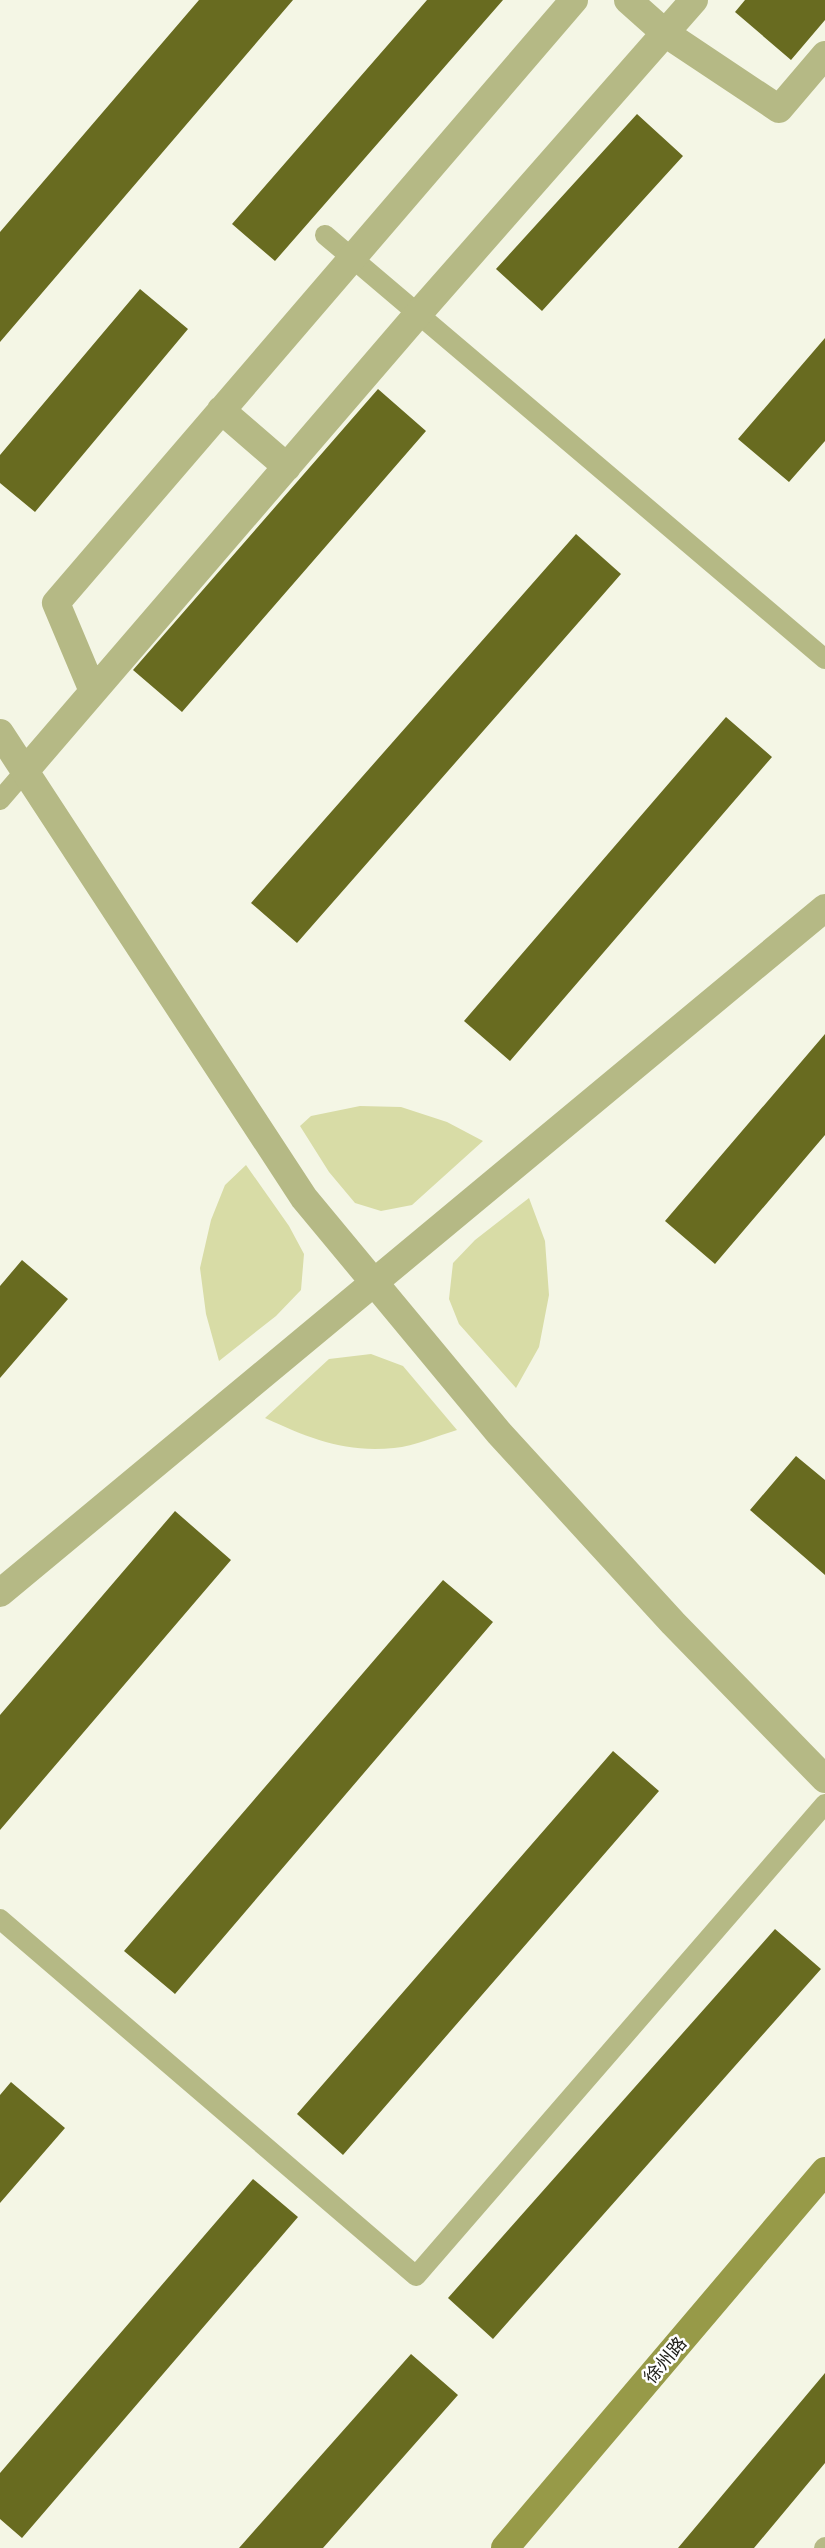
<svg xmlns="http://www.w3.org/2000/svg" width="825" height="2548" viewBox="0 0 825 2548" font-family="'Source Serif 4','Noto Sans SC',serif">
  <rect width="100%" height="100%" fill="#f4f6e5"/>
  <path fill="#d8dca6" d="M360 1106 401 1107 447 1122 483 1141 412 1205 381 1211 355 1203 329 1172 300 1126 311 1116Z
    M246 1165 289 1226 304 1254 301 1290 276 1316 219 1361 206 1314 200 1268 211 1220 225 1185Z
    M529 1198 545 1241 549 1295 539 1347 516 1388 459 1324 449 1299 453 1263 475 1240Z
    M371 1354 403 1366 457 1430C437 1436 415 1446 394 1448 344 1453 309 1438 265 1418L329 1359Z"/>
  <path fill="#686b20" d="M199 0H293L0 342V232Z
    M427 0H503L275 261 232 224Z
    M745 0H825V20L791 60 735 12Z
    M637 114 683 156 542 311 496 269Z
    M140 289 188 329 35 512 0 483V455Z
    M825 338V441L789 482 738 439Z
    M378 389 426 431 182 712 133 670Z
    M576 534 621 574 297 943 251 903Z
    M726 717 772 757 510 1061 464 1021Z
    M825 1034V1135L715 1264 665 1221Z
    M22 1260 68 1299 0 1378V1286Z
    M796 1456 825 1480V1575L750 1510Z
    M175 1511 231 1560 0 1830V1715Z
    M443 1580 493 1622 175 1994 124 1951Z
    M613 1751 659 1791 343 2155 297 2114Z
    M775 1929 821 1969 493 2339 448 2298Z
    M11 2082 65 2128 0 2203V2095Z
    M253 2179 298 2217 22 2538 0 2519V2473Z
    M411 2354 458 2395 323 2548H239Z
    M825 2373V2463L754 2548H678Z"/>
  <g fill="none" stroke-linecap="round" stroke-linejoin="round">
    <path stroke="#b5b985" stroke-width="20" d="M325 235 825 659
      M0 800 25 771
      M0 1919 416 2276 825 1804
      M824 2548 825 2547"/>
    <path stroke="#b5b985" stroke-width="28" d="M628 0 665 33 779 109 825 55
      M221 410 287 467
      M93 691 56 603 574 0
      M0 733 304 1198 499 1433 673 1623 825 1779
      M25 771 418 314 694 0
      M0 1593 825 908"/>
    <path stroke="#979a48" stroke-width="28" d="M505 2548 825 2171"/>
  </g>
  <g text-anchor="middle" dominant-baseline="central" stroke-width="5" stroke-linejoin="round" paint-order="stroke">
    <g font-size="18" fill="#21211b" stroke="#fff">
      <text transform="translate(665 2360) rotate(-50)">徐州路</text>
    </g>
  </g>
</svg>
